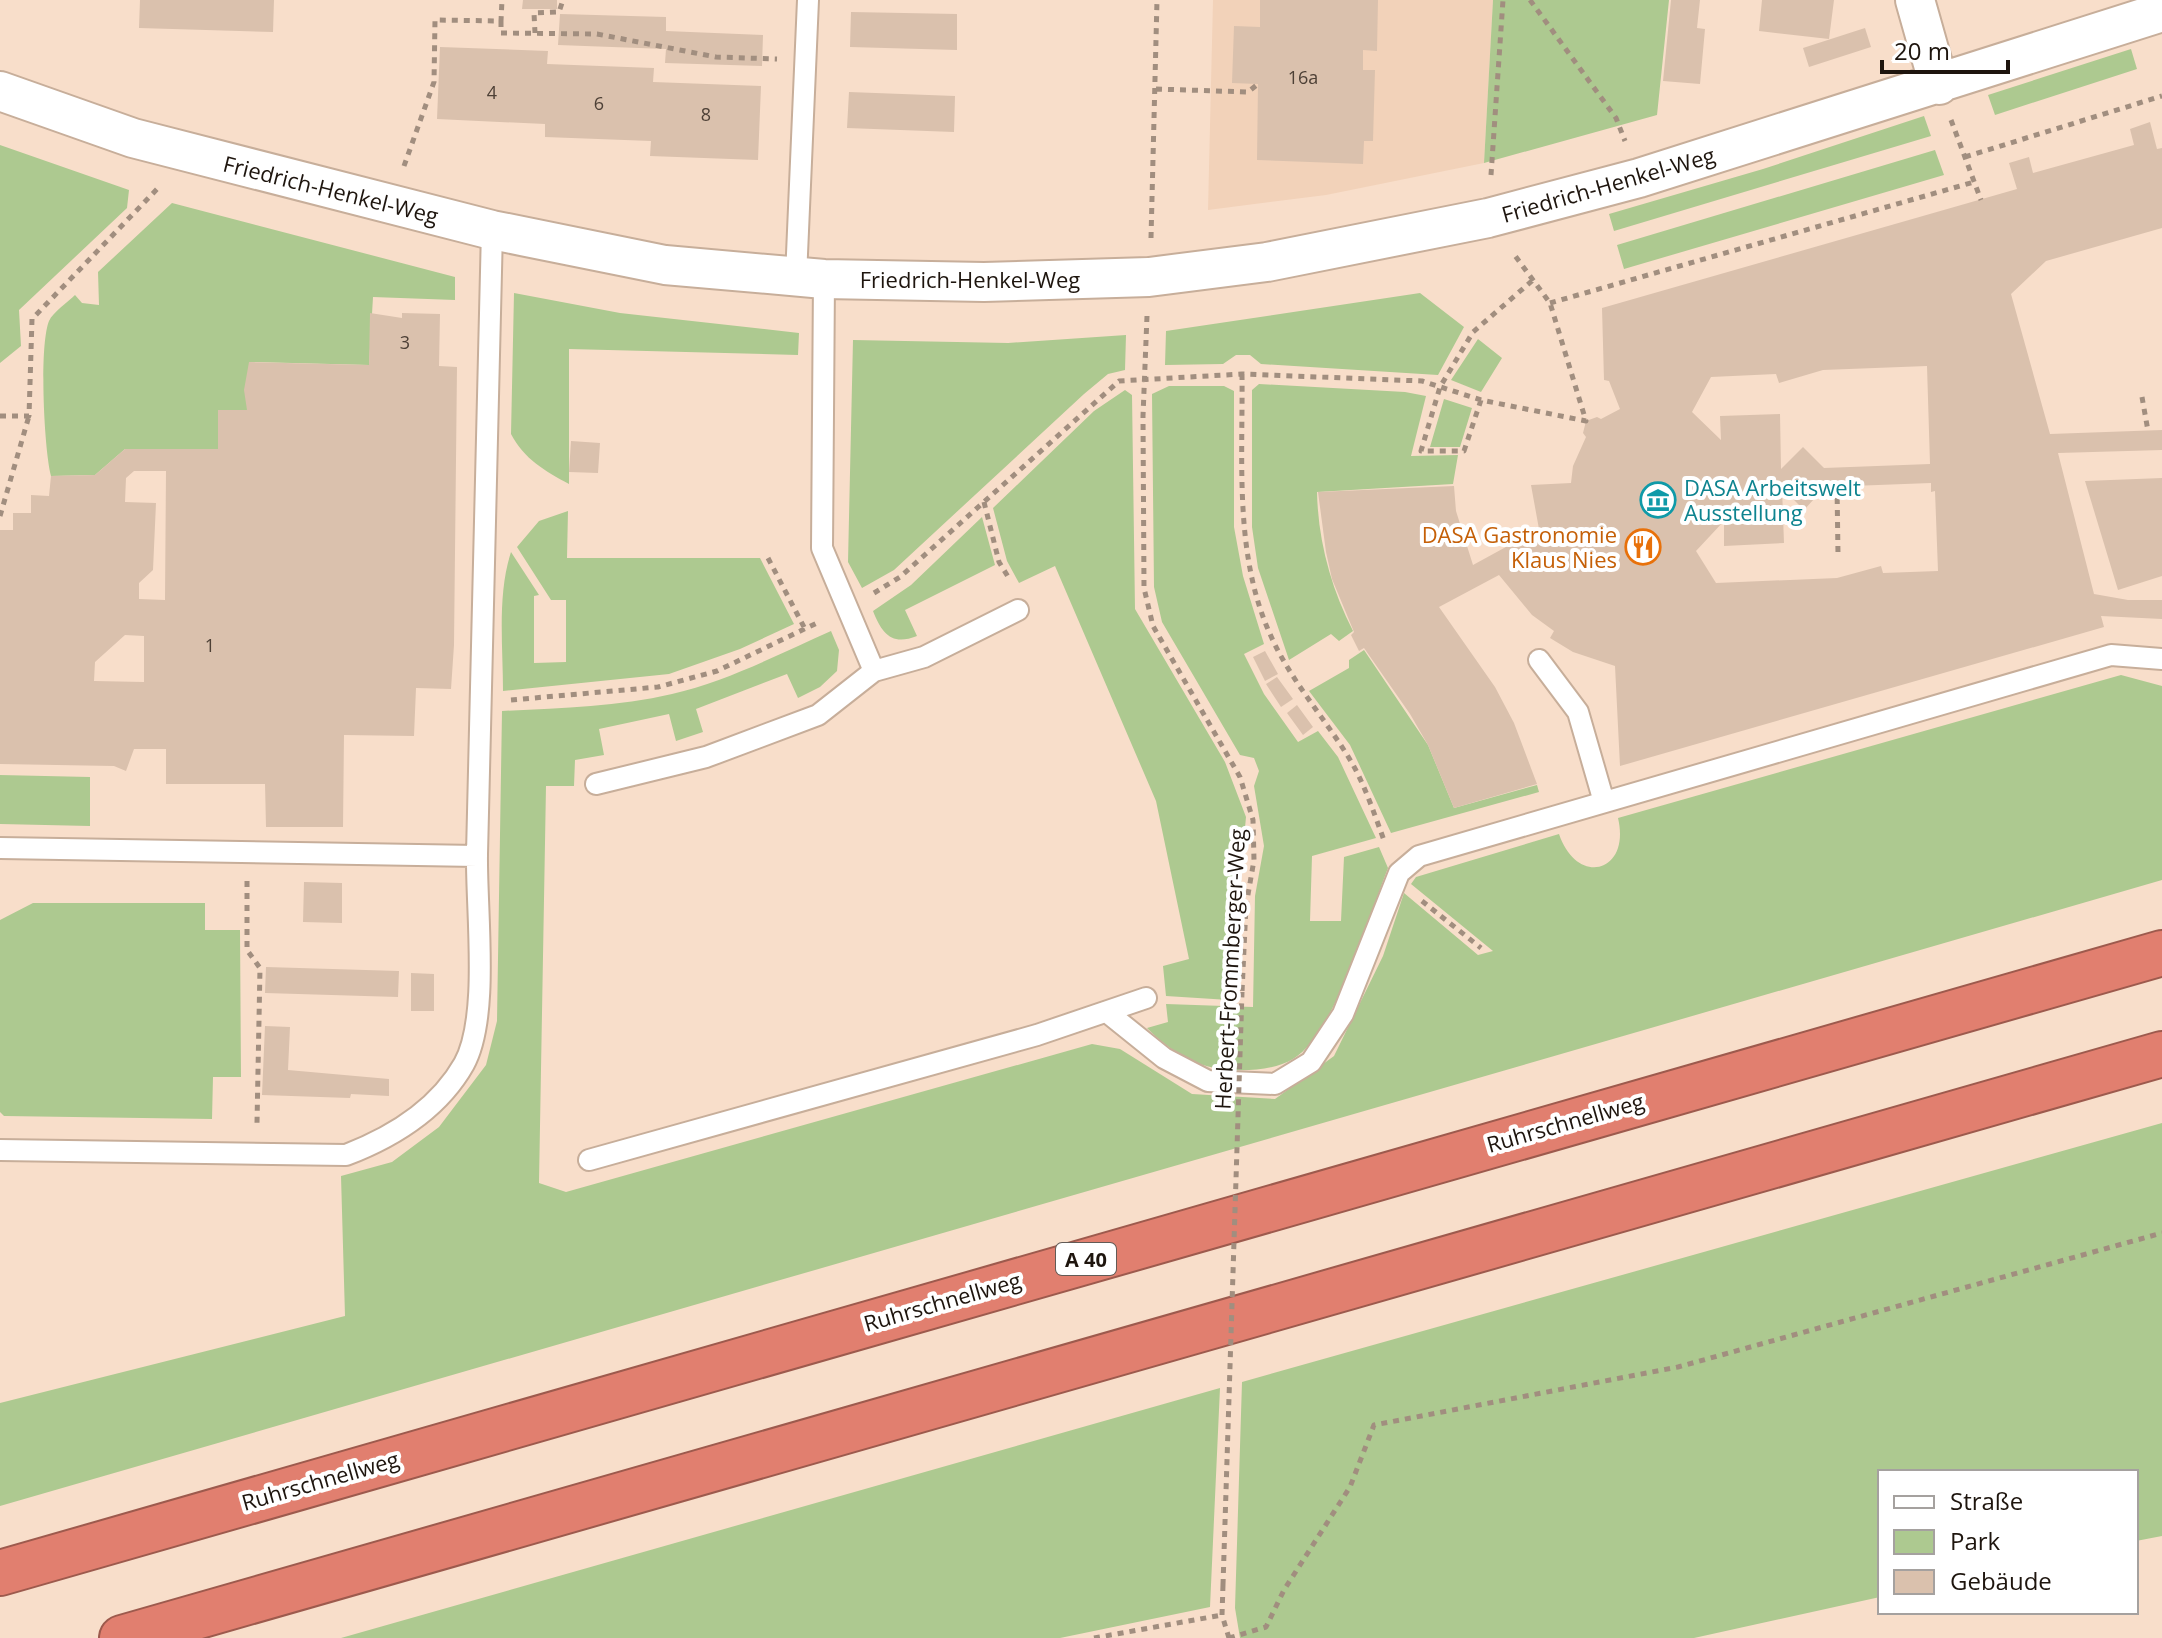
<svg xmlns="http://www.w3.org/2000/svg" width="2162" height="1638" viewBox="0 0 2162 1638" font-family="'Open Sans',sans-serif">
  <rect width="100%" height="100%" fill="#f8deca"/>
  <path fill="#f2d2b9" d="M1213 0H1493L1484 163 1326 195 1208 210Z"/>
  <path fill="#adc990" d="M1493 0H1669L1657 115 1484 163Z
    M2131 49 2137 69 1995 115 1988 95Z
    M1924 116 1931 136 1614 231 1609 214 1763 169Z
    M0 145 129 190 127 208 19 310 21 346 0 363Z
    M1935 150 1944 175 1624 269 1617 245Z
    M172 203 455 277V300L373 297 369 365 250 362 247 410H218V449H125L95 475 51 476C44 449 39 346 49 321 53 312 68 302 75 295L82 303 99 305 98 272Z
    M514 293 620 313 799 333 798 355 569 349V484C545 471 524 459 511 434Z
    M1420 293 1464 327 1438 375 1261 364 1250 355H1236L1223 364 1165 365 1166 331Z
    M1126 335 1125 370 1108 374 1084 394 894 570 862 588 848 562 853 340 1008 343Z
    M1478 339 1502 358 1481 392 1451 380Z
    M1259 384 1405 392 1426 396 1411 456 1458 455 1453 484 1317 492C1318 541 1331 588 1353 631L1339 641 1331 634 1289 660 1258 568 1252 527V390Z
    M1169 386H1224L1234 391V527L1243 576 1264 644 1244 654 1264 694 1298 742 1318 731 1338 757 1376 838 1312 856 1310 921H1341L1344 857 1379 847 1388 868C1369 916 1335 1034 1293 1059 1277 1069 1251 1071 1233 1070 1198 1069 1171 1052 1147 1028L1168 1022 1166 1004 1253 1007 1255 896 1264 846 1254 786 1259 771 1254 758 1240 755 1162 622 1154 587 1152 394Z
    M1125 390 1132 395 1135 609 1225 762 1246 817 1229 1000 1166 996 1163 966 1189 959 1156 801 1055 566 1019 583 1007 561 993 508 1094 411Z
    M1444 399 1472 408 1460 447H1430Z
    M568 511 567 558H760L794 624 740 649 669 674 503 691C503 646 497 595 511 552L539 595 534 596V663L566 662V600H551L517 547 539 521Z
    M982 517 995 565 905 610 917 636C892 646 882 634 873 611L911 585Z
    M831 631 839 650 837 671 820 687 798 698 787 674 696 709 703 732 676 741 669 714 599 729 604 755 575 760 574 786H546L539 1183 566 1192 1092 1044 1120 1049 1192 1094 1275 1099 1334 1056 1383 956 1404 893 1478 955 1493 951 1411 884 1416 877 1559 834C1577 887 1631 873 1618 818L2121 675 2162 686V880L0 1506V1403L345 1316 341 1176 392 1162 439 1127 486 1065 497 1021 502 711C559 708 617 707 672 694 728 681 779 654 831 631Z
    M1364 650 1428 745 1454 808 1537 785 1539 792 1391 833 1350 745 1309 691 1349 668V660Z
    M0 775 90 777V826L0 824Z
    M33 903H205V930H240L241 1077H213L212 1119 4 1116 0 1112V920Z
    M2162 1123V1536L2136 1541V1472H1880V1597L1694 1638H1240L1235 1608 1242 1382Z
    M1220 1388 1210 1607 1060 1638H341Z"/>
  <path fill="#dac1ad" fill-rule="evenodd" d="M140 0H274L273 32 139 28Z
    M523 0H557V9H522Z
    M1260 0H1378L1377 51 1363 50V70H1375L1373 141H1364L1363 164 1257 160 1258 84 1232 83 1234 26 1260 27Z
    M1671 0H1700L1697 28 1705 29 1700 84 1663 81Z
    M1762 0H1834L1829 39 1759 31Z
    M851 12 957 14V50L850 47Z
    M560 14 666 17V31L763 35 762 66 665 63 666 49 558 45Z
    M1865 28 1871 47 1809 67 1803 48Z
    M440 47 548 51 547 64 654 68 653 82 761 86 758 160 650 156 651 141 545 137V124L437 119Z
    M849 92 955 96 954 132 847 128Z
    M2150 122 2157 149 2162 148V228L2046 261 2011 294 2050 434 2162 430V450L2058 453 2094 594 2128 600H2162V619L2101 616 2104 627 1620 766 1615 666 1573 652 1550 638 1554 631 1532 615 1499 575 1439 607 1495 687 1514 723 1537 784 1454 808 1428 745 1410 714 1364 648 1359 651 1351 635 1354 632 1332 579 1326 552 1318 492 1454 486 1456 511 1473 565 1539 529 1531 485 1571 483 1573 466 1586 437 1583 433 1586 421 1597 417 1601 419 1620 409 1609 381 1604 380 1602 308 2017 189 2009 163 2029 157 2033 173 2134 145 2130 129ZM1927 366 1930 464 1824 468 1803 447 1781 469 1780 414 1720 416 1721 440 1692 412 1711 377 1776 374 1779 383 1823 370ZM1931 483V492L1935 491 1938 571 1883 573 1881 566 1837 578 1716 583 1696 551 1724 521V546L1784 543 1782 488 1804 510 1825 487Z
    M370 313 402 318V313L440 314 439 366 457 367 454 645 451 689 416 688 414 736 344 735 343 827H266L265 784H166V749H134L126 771 114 766 0 764V530H13V513H31V495L49 496 51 476 95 475 125 449H218V410H247L244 390 249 362 369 365ZM134 471H166L165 600 139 599V583L153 570 156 503 125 502 126 478ZM125 635 144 636V682L94 681 95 662Z
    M571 441 600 443 598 473 569 472Z
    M2162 478V576L2118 590 2085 481Z
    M1265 651 1278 674 1265 681 1253 657Z
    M1277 677 1293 699 1281 707 1266 684Z
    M1297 705 1313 727 1303 735 1287 713Z
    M304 882 342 883V923L303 922Z
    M266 967 399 971 398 997 265 993Z
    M411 973 434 974V1011H411Z
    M265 1026 290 1027 288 1070 389 1079V1096L351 1094 350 1098 262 1095Z"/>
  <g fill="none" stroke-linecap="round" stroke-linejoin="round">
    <defs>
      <path id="service" d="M796 277 808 0
        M824 279 822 548 874 671
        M1539 660 1578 712 1604 802
        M596 784 706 757 818 715 874 671 924 657 1018 610
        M0 848 477 856
        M1108 1013 1164 1058 1208 1081 1275 1084 1311 1062 1343 1014 1399 873 1419 856 2111 655 2162 659
        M0 1150 346 1155C393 1137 438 1110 464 1064 490 1017 476 910 477 854 481 646 486 438 492 230
        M589 1160 1037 1035 1146 998"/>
      <path id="minor" d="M1915 0 1939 85
        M0 91 133 138 492 230 665 265 824 279 984 282 1149 277 1267 262 1488 218 1639 178 2162 12"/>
      <path id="motorway" d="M0 1573 2162 953
        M122 1638 2162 1054"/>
    </defs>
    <use href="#service" stroke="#c7ae9a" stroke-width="24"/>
    <use href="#minor" stroke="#c7ae9a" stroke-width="42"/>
    <use href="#motorway" stroke="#9d5a4d" stroke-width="48"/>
    <path stroke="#a18e7f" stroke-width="5" stroke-dasharray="6 6" stroke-linecap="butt" d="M1530 0 1616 118 1625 141
      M501 21V33L597 34 716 57 777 59
      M535 33 534 13 559 12 563 0
      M1156 89 1248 92 1258 84
      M1951 120 1981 200
      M1965 157 2162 96
      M404 166 434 82 435 20 501 21 502 0
      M1491 175 1503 0
      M1151 238 1157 0
      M1550 303 1974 182
      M1147 316 1143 416 1144 588 1153 626 1240 777 1253 820 1254 860 1246 906 1242 992
      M1242 374C1243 460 1234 554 1270 634 1291 682 1326 719 1352 763 1366 788 1375 816 1385 843
      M2142 397 2148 431
      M1481 400 1464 451H1421L1440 387 1473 332 1533 280
      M0 416H29L32 319 160 186
      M1837 486 1838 554
      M984 502 999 562 1010 580
      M0 516 29 416
      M768 558 805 629
      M874 593 900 577 1119 381 1242 374 1422 381 1481 400 1586 421 1550 303 1513 253
      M511 700 658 687 717 671 819 622
      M247 881V950L260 968 257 1123
      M1422 901 1481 948
      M1223 1585 1222 1615 1229 1638
      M1094 1638 1222 1615
      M1229 1638 1266 1627 1284 1590 1350 1487 1374 1425 1678 1367 2162 1233"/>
    <use href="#service" stroke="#fff" stroke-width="20"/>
    <use href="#minor" stroke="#fff" stroke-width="38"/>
    <use href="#motorway" stroke="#e17f6f" stroke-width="44"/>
    <path stroke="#a18e7f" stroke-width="5" stroke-dasharray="6 6" stroke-linecap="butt" d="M1223 1585 1242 992"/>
  </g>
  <defs>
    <symbol id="museum-ring" viewBox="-11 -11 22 22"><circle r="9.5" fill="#fff" stroke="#0f9aa8" stroke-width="1.5"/><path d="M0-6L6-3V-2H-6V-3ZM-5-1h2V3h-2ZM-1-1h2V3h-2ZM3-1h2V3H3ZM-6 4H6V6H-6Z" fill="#0f9aa8"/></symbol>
    <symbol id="restaurant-ring" viewBox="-11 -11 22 22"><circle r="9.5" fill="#fff" stroke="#e8710a" stroke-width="1.5"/><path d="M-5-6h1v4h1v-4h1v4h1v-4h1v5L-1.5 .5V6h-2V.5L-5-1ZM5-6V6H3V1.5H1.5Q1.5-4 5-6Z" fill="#e8710a"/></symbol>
  </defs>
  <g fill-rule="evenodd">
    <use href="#museum-ring" x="1638" y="480" width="40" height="40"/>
    <use href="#restaurant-ring" x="1623" y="527" width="40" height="40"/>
  </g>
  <g text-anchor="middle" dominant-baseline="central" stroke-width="8" stroke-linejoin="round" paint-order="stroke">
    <g font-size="18" fill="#4d4036">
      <text x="1303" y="77">16a</text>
      <text x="492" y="92">4</text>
      <text x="599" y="103">6</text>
      <text x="706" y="114">8</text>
      <text x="405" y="342">3</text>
      <text x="210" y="645">1</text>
    </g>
    <rect fill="#fff" stroke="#625b56" stroke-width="2" x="1056" y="1243" width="60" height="32" rx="6"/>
    <g font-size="20" font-weight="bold" fill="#1e150e">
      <text x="1086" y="1259">A 40</text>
    </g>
    <g font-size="22" fill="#1e150e" stroke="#fff">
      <text transform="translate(1608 184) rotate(-16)">Friedrich-Henkel-Weg</text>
      <text transform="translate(331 189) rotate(14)">Friedrich-Henkel-Weg</text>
      <text x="970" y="279">Friedrich-Henkel-Weg</text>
      <text transform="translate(1229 969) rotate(-87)">Herbert-Frommberger-Weg</text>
      <text transform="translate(1565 1122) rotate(-16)">Ruhrschnellweg</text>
      <text transform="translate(942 1301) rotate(-16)">Ruhrschnellweg</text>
      <text transform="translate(320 1480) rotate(-16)">Ruhrschnellweg</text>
    </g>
    <g font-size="22" fill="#0d838f" stroke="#fff" text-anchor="start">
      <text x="1684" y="487">DASA Arbeitswelt<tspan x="1684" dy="25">Ausstellung</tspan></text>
    </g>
    <g font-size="22" fill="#c56008" stroke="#fff" text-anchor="end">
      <text x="1617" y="534">DASA Gastronomie<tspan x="1617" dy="25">Klaus Nies</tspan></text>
    </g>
  </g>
  <rect x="1878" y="1470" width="260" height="144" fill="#ffffff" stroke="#a5a19f" stroke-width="2"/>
  <rect x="1894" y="1496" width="40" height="12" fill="#ffffff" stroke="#a5a19f" stroke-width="2"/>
  <text x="1950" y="1510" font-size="24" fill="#1e150e">Straße</text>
  <rect x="1894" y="1530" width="40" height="24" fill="#adc990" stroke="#a5a19f" stroke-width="2"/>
  <text x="1950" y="1550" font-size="24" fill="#1e150e">Park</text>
  <rect x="1894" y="1570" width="40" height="24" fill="#dac1ad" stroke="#a5a19f" stroke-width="2"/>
  <text x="1950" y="1590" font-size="24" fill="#1e150e">Gebäude</text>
  <path d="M1882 60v12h126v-12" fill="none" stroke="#1e150e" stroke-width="4"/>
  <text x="1894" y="60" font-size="24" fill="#1e150e" stroke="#ffffff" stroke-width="6" paint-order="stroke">20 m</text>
</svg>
